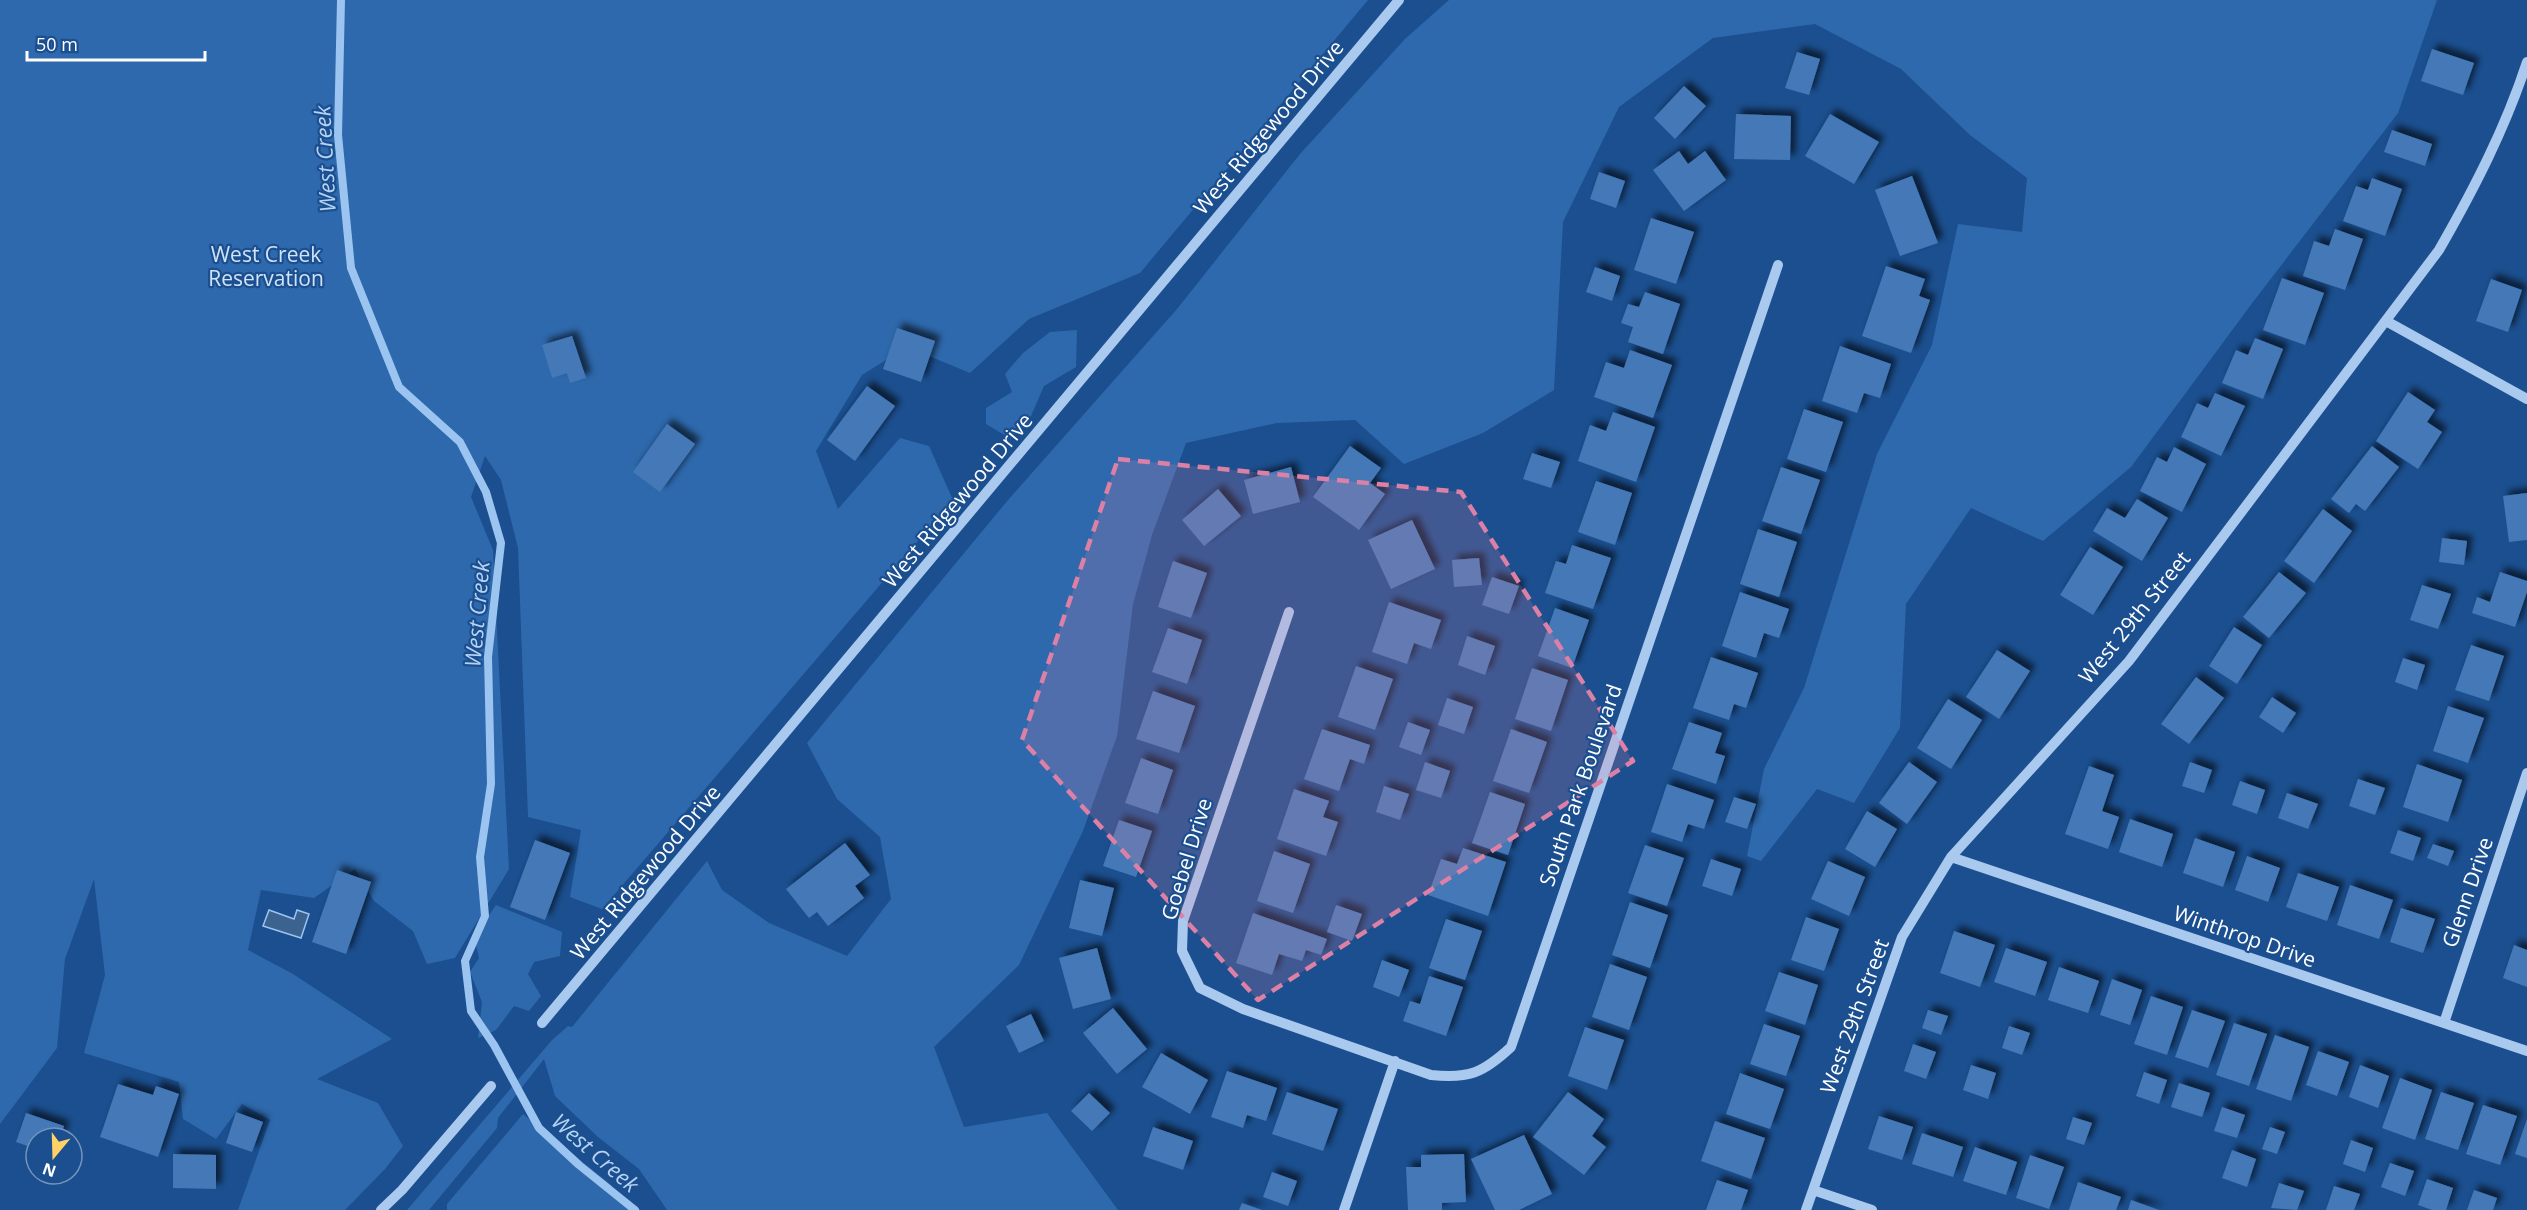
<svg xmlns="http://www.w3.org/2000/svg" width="2527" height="1210" viewBox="0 0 2527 1210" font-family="'Open Sans',sans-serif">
  <defs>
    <filter id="shadow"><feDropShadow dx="5.5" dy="-5.5" stdDeviation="3" flood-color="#0009"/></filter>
  </defs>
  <rect width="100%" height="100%" fill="#1b4f8f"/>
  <path fill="#2e69ad" d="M0 0H1368L1140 273 1029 319 970 373 907 347 862 375 816 451 838 509 900 438 929 446 953 500 602 909 570 897 581 830 528 817 518 548 501 480 485 456 471 497 493 550 509 869 455 958 427 964 413 931 374 901 355 869 314 898 261 890 248 950 293 974 392 1039 317 1079 378 1103 403 1146 385 1169 345 1210H238L270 1120 242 1104 216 1139 183 1119 179 1082 84 1053 105 975 94 879 65 959 57 1048 0 1124Z
    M1449 0H2437L2398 113 2253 302 2131 467 2043 541 1971 508 1906 604 1900 728 1854 803 1817 789 1761 861 1747 856 1764 769 1804 688 1877 454 1932 345 1958 224 2022 232 2027 178 1970 135 1901 69 1815 24 1713 38 1619 107 1563 222 1554 390 1483 433 1404 464 1355 420 1277 423 1186 443 1152 535 1133 604 1117 736 1083 831 1019 965 934 1047 964 1127 1047 1113 1118 1210H667L639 1169 598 1137 555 1096 544 1059 498 1118 497 1128 429 1210H407L552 1040 568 1026 572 1027 707 861 722 890 769 923 847 956 891 899 880 837 837 799 807 743 1008 500 1177 309 1300 154 1405 39Z
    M1077 330 1076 367 1044 386 1031 416 1011 439 986 424V408L1012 392 1005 374 1023 353 1050 332Z
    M496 905 562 932 560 956 534 962 528 974 541 996 529 1011 514 1006 496 1030 478 1038 482 1002 470 972 479 958 474 937Z
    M523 1114 610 1184 630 1210H447V1204Z"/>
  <path fill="#3c6290" stroke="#9cc4f0" stroke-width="1.5" d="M269 910 294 919 297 910 309 914 301 938 263 926Z"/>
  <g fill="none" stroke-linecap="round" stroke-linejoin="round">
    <path stroke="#9cc4f0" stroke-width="8" d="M341 0 338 135 351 268 399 387 460 442 486 492 501 543 488 657 491 784 480 857 485 916 465 961 471 1011 494 1045 539 1128 579 1165 635 1210"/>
  </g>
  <path fill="#4478b7" filter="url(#shadow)" d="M2432 49 2474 63 2463 95 2421 81Z
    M1797 52 1820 59 1809 95 1785 88Z
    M1684 86 1706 106 1675 139 1654 118Z
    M1736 114 1791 116 1790 160 1734 159Z
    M1830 114 1879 142 1854 184 1805 156Z
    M2392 130 2432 144 2425 166 2384 152Z
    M1679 151 1688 164 1705 151 1726 180 1684 211 1653 170Z
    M1599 172 1625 181 1616 208 1590 199Z
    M1912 176 1938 243 1900 256 1875 190Z
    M2372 178 2402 189 2385 236 2343 221 2356 186 2368 190Z
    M1651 218 1694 232 1676 284 1634 270Z
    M2335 229 2363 239 2345 290 2303 276 2314 241 2329 246Z
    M1886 266 1925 279 1919 296 1930 300 1911 353 1862 336Z
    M1595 267 1620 276 1612 301 1586 292Z
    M2282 278 2324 293 2305 345 2263 330Z
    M2491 279 2522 290 2508 332 2476 321Z
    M1645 292 1680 304 1663 354 1628 342 1633 327 1621 323 1628 304 1639 307Z
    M897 328 935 341 921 382 883 369Z
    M572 336 586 378 570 383 567 373 552 378 542 345Z
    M2255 338 2283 349 2263 399 2222 383 2236 350 2248 355Z
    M1840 346 1891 364 1880 398 1864 393 1857 413 1822 401Z
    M1630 350 1672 365 1653 418 1594 397 1606 362 1624 368Z
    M867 386 895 406 855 461 827 440Z
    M2408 392 2435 410 2427 422 2442 432 2418 469 2376 441Z
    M2215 393 2245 406 2221 456 2181 437 2197 403 2208 408Z
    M1804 409 1843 422 1826 472 1787 459Z
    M1613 412 1655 427 1636 482 1578 461 1590 425 1606 431Z
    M667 424 695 444 660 492 633 472Z
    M1350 446 1381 468 1370 483 1385 494 1359 530 1313 497Z
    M2372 446 2399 467 2365 511 2356 504 2349 513 2331 499Z
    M2174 447 2206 464 2182 512 2140 491 2157 457 2167 462Z
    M1532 453 1560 462 1551 488 1523 479Z
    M1291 467 1300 502 1253 514 1244 480Z
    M1781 467 1820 480 1801 534 1762 521Z
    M1596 481 1632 493 1615 545 1578 532Z
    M1218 489 1241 516 1204 546 1182 520Z
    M2527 493V540L2509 542 2503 496Z
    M2137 499 2168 518 2142 561 2093 531 2107 508 2125 518Z
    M2323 509 2352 531 2314 583 2284 561Z
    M1412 520 1435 569 1391 589 1368 540Z
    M1758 529 1797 542 1779 597 1740 584Z
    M2442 538 2467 541 2464 565 2439 562Z
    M1572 545 1611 558 1593 609 1545 593 1556 561 1566 564Z
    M2090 547 2123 567 2093 615 2060 595Z
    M1479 558 1482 585 1454 587 1452 560Z
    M1173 561 1207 573 1191 618 1158 607Z
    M2279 572 2306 593 2269 638 2243 617Z
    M2500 572 2527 581V592L2515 627 2472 613 2477 597 2490 602Z
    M1492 577 1519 586 1509 614 1482 605Z
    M2422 585 2451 594 2438 629 2410 620Z
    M1740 592 1789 609 1779 638 1764 633 1756 658 1722 646Z
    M1389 602 1441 620 1431 649 1414 643 1407 664 1372 652Z
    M1555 608 1589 620 1572 668 1538 656Z
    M2234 627 2262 645 2237 684 2209 666Z
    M1168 628 1202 640 1187 684 1152 672Z
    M1467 636 1495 646 1485 675 1458 665Z
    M2471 645 2504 656 2489 701 2455 690Z
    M1997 650 2030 671 1999 719 1966 697Z
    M1711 657 1758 673 1746 708 1734 704 1729 720 1693 708Z
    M2403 658 2425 665 2417 690 2395 682Z
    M1356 666 1393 679 1375 730 1338 717Z
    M1532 668 1568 680 1551 731 1515 719Z
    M2196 677 2224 698 2189 744 2161 724Z
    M1153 691 1195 706 1179 753 1136 739Z
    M2272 697 2296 713 2283 733 2259 717Z
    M1447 698 1473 707 1464 734 1438 725Z
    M1948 699 1982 720 1951 769 1917 748Z
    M2448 706 2484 718 2468 763 2433 751Z
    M1408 722 1430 730 1421 755 1399 747Z
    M1689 722 1722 733 1715 753 1725 756 1716 784 1672 769Z
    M1322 729 1370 745 1364 764 1350 759 1339 791 1304 779Z
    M1511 729 1547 742 1529 793 1493 781Z
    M1141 758 1173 770 1158 814 1125 803Z
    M1425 762 1450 771 1441 798 1416 790Z
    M1909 762 1937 782 1907 824 1879 803Z
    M2190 762 2212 770 2204 793 2182 786Z
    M2417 764 2462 780 2448 822 2403 807Z
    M2089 766 2114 775 2102 811 2119 817 2108 849 2065 834Z
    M2358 779 2385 788 2375 815 2349 806Z
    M2240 781 2265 790 2257 814 2232 805Z
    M1667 784 1714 800 1704 829 1688 824 1682 842 1651 832Z
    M1384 786 1409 794 1400 820 1376 812Z
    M1294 789 1329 801 1323 817 1338 822 1326 856 1277 839Z
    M1490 792 1525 804 1508 855 1472 843Z
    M2287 793 2318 804 2308 829 2278 818Z
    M1734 797 1756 804 1747 829 1725 822Z
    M1867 811 1897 829 1875 867 1845 849Z
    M2130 819 2173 834 2162 867 2119 852Z
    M1119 820 1152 831 1136 877 1103 866Z
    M2398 830 2421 838 2413 861 2390 853Z
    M2195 838 2235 852 2223 887 2183 873Z
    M535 840 570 853 545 920 510 907Z
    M845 843 870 875 855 886 864 898 828 926 817 912 809 918 786 889Z
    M2433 844 2454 851 2448 866 2427 858Z
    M1645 845 1684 858 1667 906 1628 893Z
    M1463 848 1506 862 1488 916 1428 895 1441 859 1457 864Z
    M1274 851 1310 864 1293 913 1257 901Z
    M2247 856 2280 868 2268 902 2235 890Z
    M1711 859 1741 869 1732 896 1702 886Z
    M1828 861 1865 877 1849 916 1811 899Z
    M337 870 371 882 346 954 312 942Z
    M2298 873 2339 887 2327 921 2286 907Z
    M1080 880 1114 888 1102 936 1069 928Z
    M2350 885 2393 900 2379 939 2337 925Z
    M1630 902 1668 915 1650 968 1612 955Z
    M1336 905 1362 914 1352 941 1327 932Z
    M2401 908 2435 919 2423 953 2390 942Z
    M1253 913 1327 939 1321 955 1306 950 1302 961 1279 954 1272 975 1236 963Z
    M1806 917 1839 929 1824 971 1791 960Z
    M1446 919 1482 931 1465 980 1429 968Z
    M1954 931 1995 945 1980 987 1940 973Z
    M2514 945 2527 950V987L2503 978Z
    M1097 948 1111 999 1073 1009 1059 958Z
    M2006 948 2047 962 2035 996 1994 982Z
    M1382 960 1409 970 1399 997 1373 987Z
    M1610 964 1647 977 1629 1030 1592 1017Z
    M2059 967 2099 981 2088 1013 2048 1000Z
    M1779 972 1818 985 1805 1025 1765 1011Z
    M1429 976 1463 987 1446 1036 1403 1021 1410 1001 1420 1004Z
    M2112 979 2142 990 2130 1025 2100 1015Z
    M2151 996 2183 1007 2167 1055 2134 1044Z
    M1113 1008 1147 1049 1117 1074 1083 1033Z
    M1928 1010 1948 1016 1941 1035 1922 1028Z
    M2192 1010 2225 1021 2208 1068 2175 1057Z
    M1031 1014 1044 1041 1019 1053 1006 1026Z
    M2234 1023 2267 1034 2249 1086 2216 1075Z
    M1764 1024 1800 1036 1786 1076 1750 1064Z
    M2009 1026 2030 1033 2022 1055 2002 1048Z
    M1585 1027 1624 1040 1607 1090 1568 1076Z
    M2275 1035 2309 1047 2291 1101 2256 1089Z
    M1913 1044 1936 1052 1926 1079 1904 1071Z
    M2318 1051 2349 1062 2337 1096 2306 1085Z
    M1161 1053 1208 1080 1190 1114 1142 1087Z
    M1971 1065 1996 1073 1988 1099 1963 1090Z
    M2360 1065 2389 1076 2378 1108 2349 1097Z
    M1227 1071 1277 1088 1266 1121 1247 1115 1243 1128 1211 1117Z
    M2144 1072 2167 1080 2159 1104 2136 1096Z
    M1740 1073 1784 1089 1770 1129 1726 1114Z
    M2400 1078 2432 1090 2415 1140 2382 1128Z
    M2179 1083 2210 1093 2202 1117 2171 1107Z
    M118 1084 153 1095 156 1086 179 1094 158 1157 100 1137Z
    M1287 1092 1338 1109 1323 1151 1272 1134Z
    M1568 1092 1604 1119 1592 1136 1606 1147 1584 1175 1533 1137Z
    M2441 1092 2474 1103 2458 1150 2425 1139Z
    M1089 1093 1110 1113 1092 1131 1071 1111Z
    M2483 1105 2517 1116 2500 1165 2466 1154Z
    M2222 1107 2245 1115 2237 1138 2214 1131Z
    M236 1112 263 1122 252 1152 226 1143Z
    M26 1113 64 1126 60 1138H36V1149L16 1142Z
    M1879 1116 1913 1127 1902 1160 1868 1149Z
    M2073 1117 2092 1123 2084 1145 2066 1139Z
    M2527 1119V1158L2515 1154Z
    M1715 1121 1765 1138 1751 1179 1701 1161Z
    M1153 1127 1193 1141 1183 1170 1143 1156Z
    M2270 1127 2285 1132 2277 1154 2262 1149Z
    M1922 1133 1963 1147 1953 1177 1912 1164Z
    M1524 1135 1552 1194 1519 1210H1495L1471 1159Z
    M2351 1140 2373 1148 2365 1172 2343 1164Z
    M1975 1147 2017 1162 2006 1195 1963 1181Z
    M2232 1150 2256 1159 2247 1187 2222 1178Z
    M173 1154 216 1155V1189L173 1188Z
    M1464 1154 1466 1202 1442 1203V1210H1408L1406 1167H1421V1155Z
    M2030 1155 2064 1167 2049 1209 2016 1198Z
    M2390 1163 2414 1171 2405 1196 2381 1187Z
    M1272 1172 1297 1181 1288 1206 1263 1197Z
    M2427 1179 2453 1188 2446 1210H2432L2418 1205Z
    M1717 1180 1748 1190 1741 1210H1706Z
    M2078 1182 2121 1197 2116 1210H2069Z
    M2279 1183 2304 1191 2297 1210 2271 1208Z
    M2334 1186 2360 1194 2354 1210H2326Z
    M2474 1190 2497 1198 2493 1210H2467Z
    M2131 1200 2159 1210H2128Z
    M1242 1203 1262 1210H1239Z"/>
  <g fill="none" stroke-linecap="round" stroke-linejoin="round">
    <path stroke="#a9c9ee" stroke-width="10" d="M2386 321 2527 399
      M1289 612 1183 921 1182 951 1200 988 1243 1009 1431 1075C1469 1079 1483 1073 1511 1047L1778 265
      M1951 857 2527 1051
      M542 1023 1399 0
      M2444 1023 2527 773
      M1813 1190 1872 1210
      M381 1210 402 1190 491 1086
      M1344 1210 1395 1061
      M1806 1210 1902 937 1951 857 2129 661 2439 250C2474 189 2505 129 2527 62"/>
  </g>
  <path fill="#dd80a5" fill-opacity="0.2" stroke="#dd80a5" stroke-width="4.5" stroke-dasharray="12 8" stroke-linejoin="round" d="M1118 459 1461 492 1633 761 1258 1000 1022 740Z"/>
  <g text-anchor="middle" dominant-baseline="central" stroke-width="4.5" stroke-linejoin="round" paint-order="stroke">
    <g font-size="21" fill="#fff" stroke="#1b4f8f">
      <text transform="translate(1268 127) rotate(-50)">West Ridgewood Drive</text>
      <text transform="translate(957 500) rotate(-50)">West Ridgewood Drive</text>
      <text transform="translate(2134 617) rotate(-51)">West 29th Street</text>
      <text transform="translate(1580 785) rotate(-71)">South Park Boulevard</text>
      <text transform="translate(1186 859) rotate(-73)">Goebel Drive</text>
      <text transform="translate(645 872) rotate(-50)">West Ridgewood Drive</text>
      <text transform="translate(2467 892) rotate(-71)">Glenn Drive</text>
      <text transform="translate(2245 936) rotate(19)">Winthrop Drive</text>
      <text transform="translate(1854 1016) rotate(-70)">West 29th Street</text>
    </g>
    <g font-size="21" fill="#cfe3fa" stroke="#1b4f8f">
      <text x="266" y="254">West Creek<tspan x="266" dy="24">Reservation</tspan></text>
    </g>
    <g font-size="22" font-style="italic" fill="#b5d3f5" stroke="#1b4f8f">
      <text transform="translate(324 159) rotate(-93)">West Creek</text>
      <text transform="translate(476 614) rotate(-85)">West Creek</text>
      <text transform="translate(596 1152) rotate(41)">West Creek</text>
    </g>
  </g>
  <g transform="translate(54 1156) rotate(199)"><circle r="28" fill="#1b4f8f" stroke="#7695bc" stroke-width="1.5"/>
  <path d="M0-4.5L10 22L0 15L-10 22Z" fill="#ffd166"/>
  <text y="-9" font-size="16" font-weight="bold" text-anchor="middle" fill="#ffffff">N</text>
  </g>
  <path d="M27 51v9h178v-9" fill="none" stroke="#ffffff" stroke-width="3"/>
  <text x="36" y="51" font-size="18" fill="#ffffff" stroke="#1b4f8f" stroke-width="4.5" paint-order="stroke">50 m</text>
</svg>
